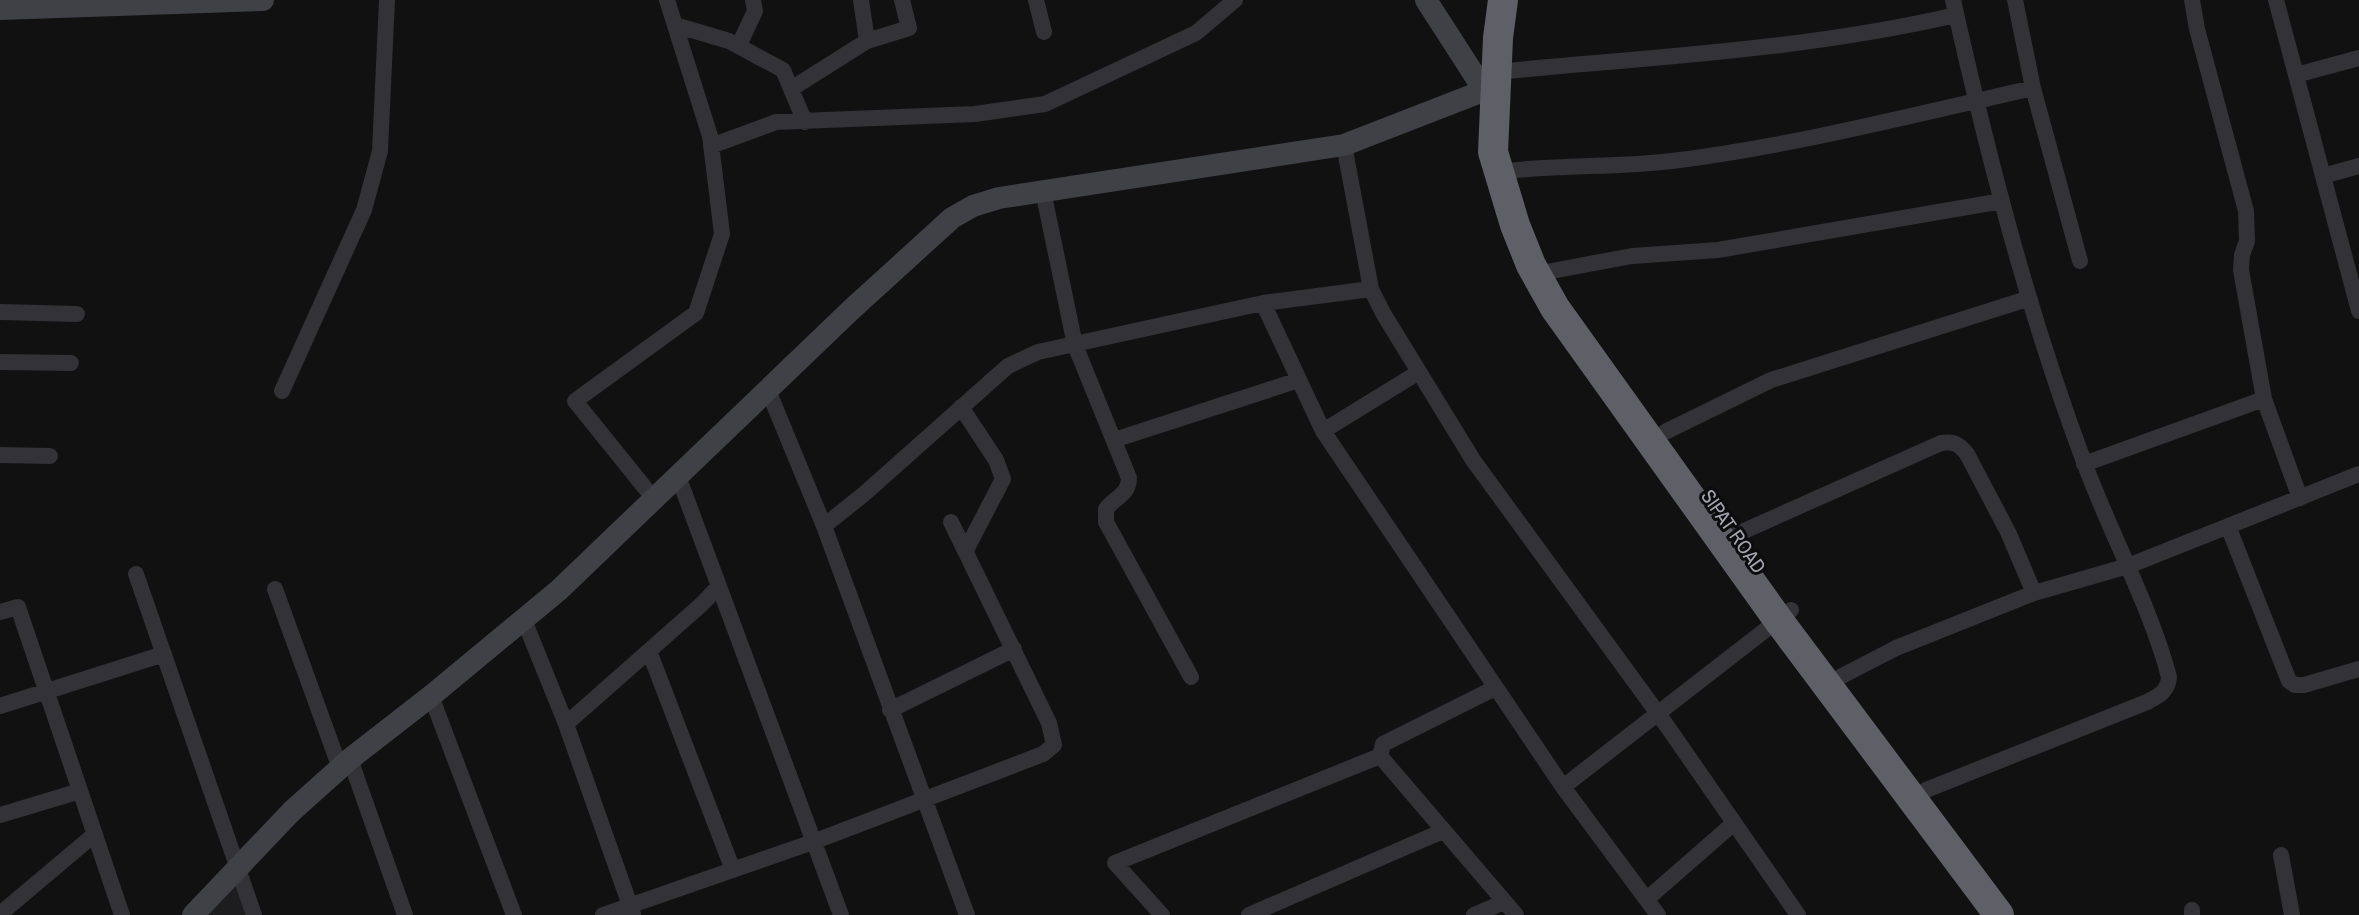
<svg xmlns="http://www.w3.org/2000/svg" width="2359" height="915" viewBox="0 0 2359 915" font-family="'Archivo Narrow',sans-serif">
  <rect width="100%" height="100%" fill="#111112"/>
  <path fill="#1d1d1f" d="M242 862 261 915H183Z"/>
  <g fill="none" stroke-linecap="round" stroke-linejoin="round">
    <path stroke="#323237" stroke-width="16" d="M1036 0 1044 32
      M2015 0 2033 88 2080 261
      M2192 0 2197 29 2246 211 2247 241 2242 255 2241 270 2264 399 2300 498
      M2276 0 2359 311
      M675 25 729 41 783 70 805 122
      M867 41 909 28 902 0
      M739 45 755 11 753 0
      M1496 72C1650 57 1805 50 1956 15
      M2296 75 2359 58
      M791 89 867 41 861 0
      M1344 145 1371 289 1383 313 1473 460 1667 726 1798 915
      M711 146 776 122 975 114 1045 104 1196 33 1235 0
      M1499 172C1557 164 1615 168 1672 161 1793 146 1913 115 2033 88
      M2323 176 2359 166
      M1043 191 1075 345 1129 478C1129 495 1115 497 1106 509V522L1191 677
      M1536 274 1632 256 1718 250 2002 201
      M1263 303 1323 431 1563 787 1658 915
      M0 312 77 314
      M0 362 71 363
      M768 390 824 526 967 915
      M282 391 364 210 380 151 387 0
      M961 407 996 460 1003 479 966 550
      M1323 431 1419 372
      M1665 432 1771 380 2027 299
      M1114 440 1299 380
      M0 455 50 456
      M2084 464 2264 399
      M678 476 841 915
      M654 499 575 401 696 313 722 234 710 136 667 0
      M824 526 864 494 1008 366 1038 352 1263 303 1371 289
      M2228 526 2289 681 2295 685H2304L2359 669
      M1735 535 1941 443C1954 441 1959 444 1967 454L2008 532 2034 593
      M136 574 254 915
      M275 589 340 768
      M0 612 18 607 122 915
      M524 620 566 724 633 914
      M649 651 733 870
      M1840 677 1896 648 2034 593 2128 566 2359 474
      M431 696 514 915
      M0 706 164 654
      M890 710 1014 649
      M566 724 702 604 719 586
      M1380 756 1383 744 1495 688
      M350 759 405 915
      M1563 787 1791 610
      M1926 790 2147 702C2159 696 2168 691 2169 677 2150 605 2110 533 2084 462 2028 312 1988 157 1953 0
      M0 815 80 791
      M2281 855 2292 915
      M1647 899 1734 823
      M2192 910V915
      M0 914 95 834
      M603 915 813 842 1043 754 1054 745 1049 723 951 522
      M1162 915 1115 863 1380 756 1516 915
      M1249 915 1443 831
      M1474 915 1504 902"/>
    <path stroke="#404146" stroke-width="22" d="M1426 0 1484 90
      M0 9 263 0
      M193 915 292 811 350 759 431 696 559 590 852 309 952 218 973 206 999 198 1344 145 1496 86"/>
    <path stroke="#5f6067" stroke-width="30" d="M1503 0 1498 38 1493 152 1515 225 1531 265 1555 308 1779 621 1999 915"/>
  </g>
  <g text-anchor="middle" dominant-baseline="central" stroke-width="6" stroke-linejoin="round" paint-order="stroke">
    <g font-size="20" fill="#a3a6b1" stroke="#0c0c0d">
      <text transform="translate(1734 531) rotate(55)">SIPAT ROAD</text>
    </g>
  </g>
</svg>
